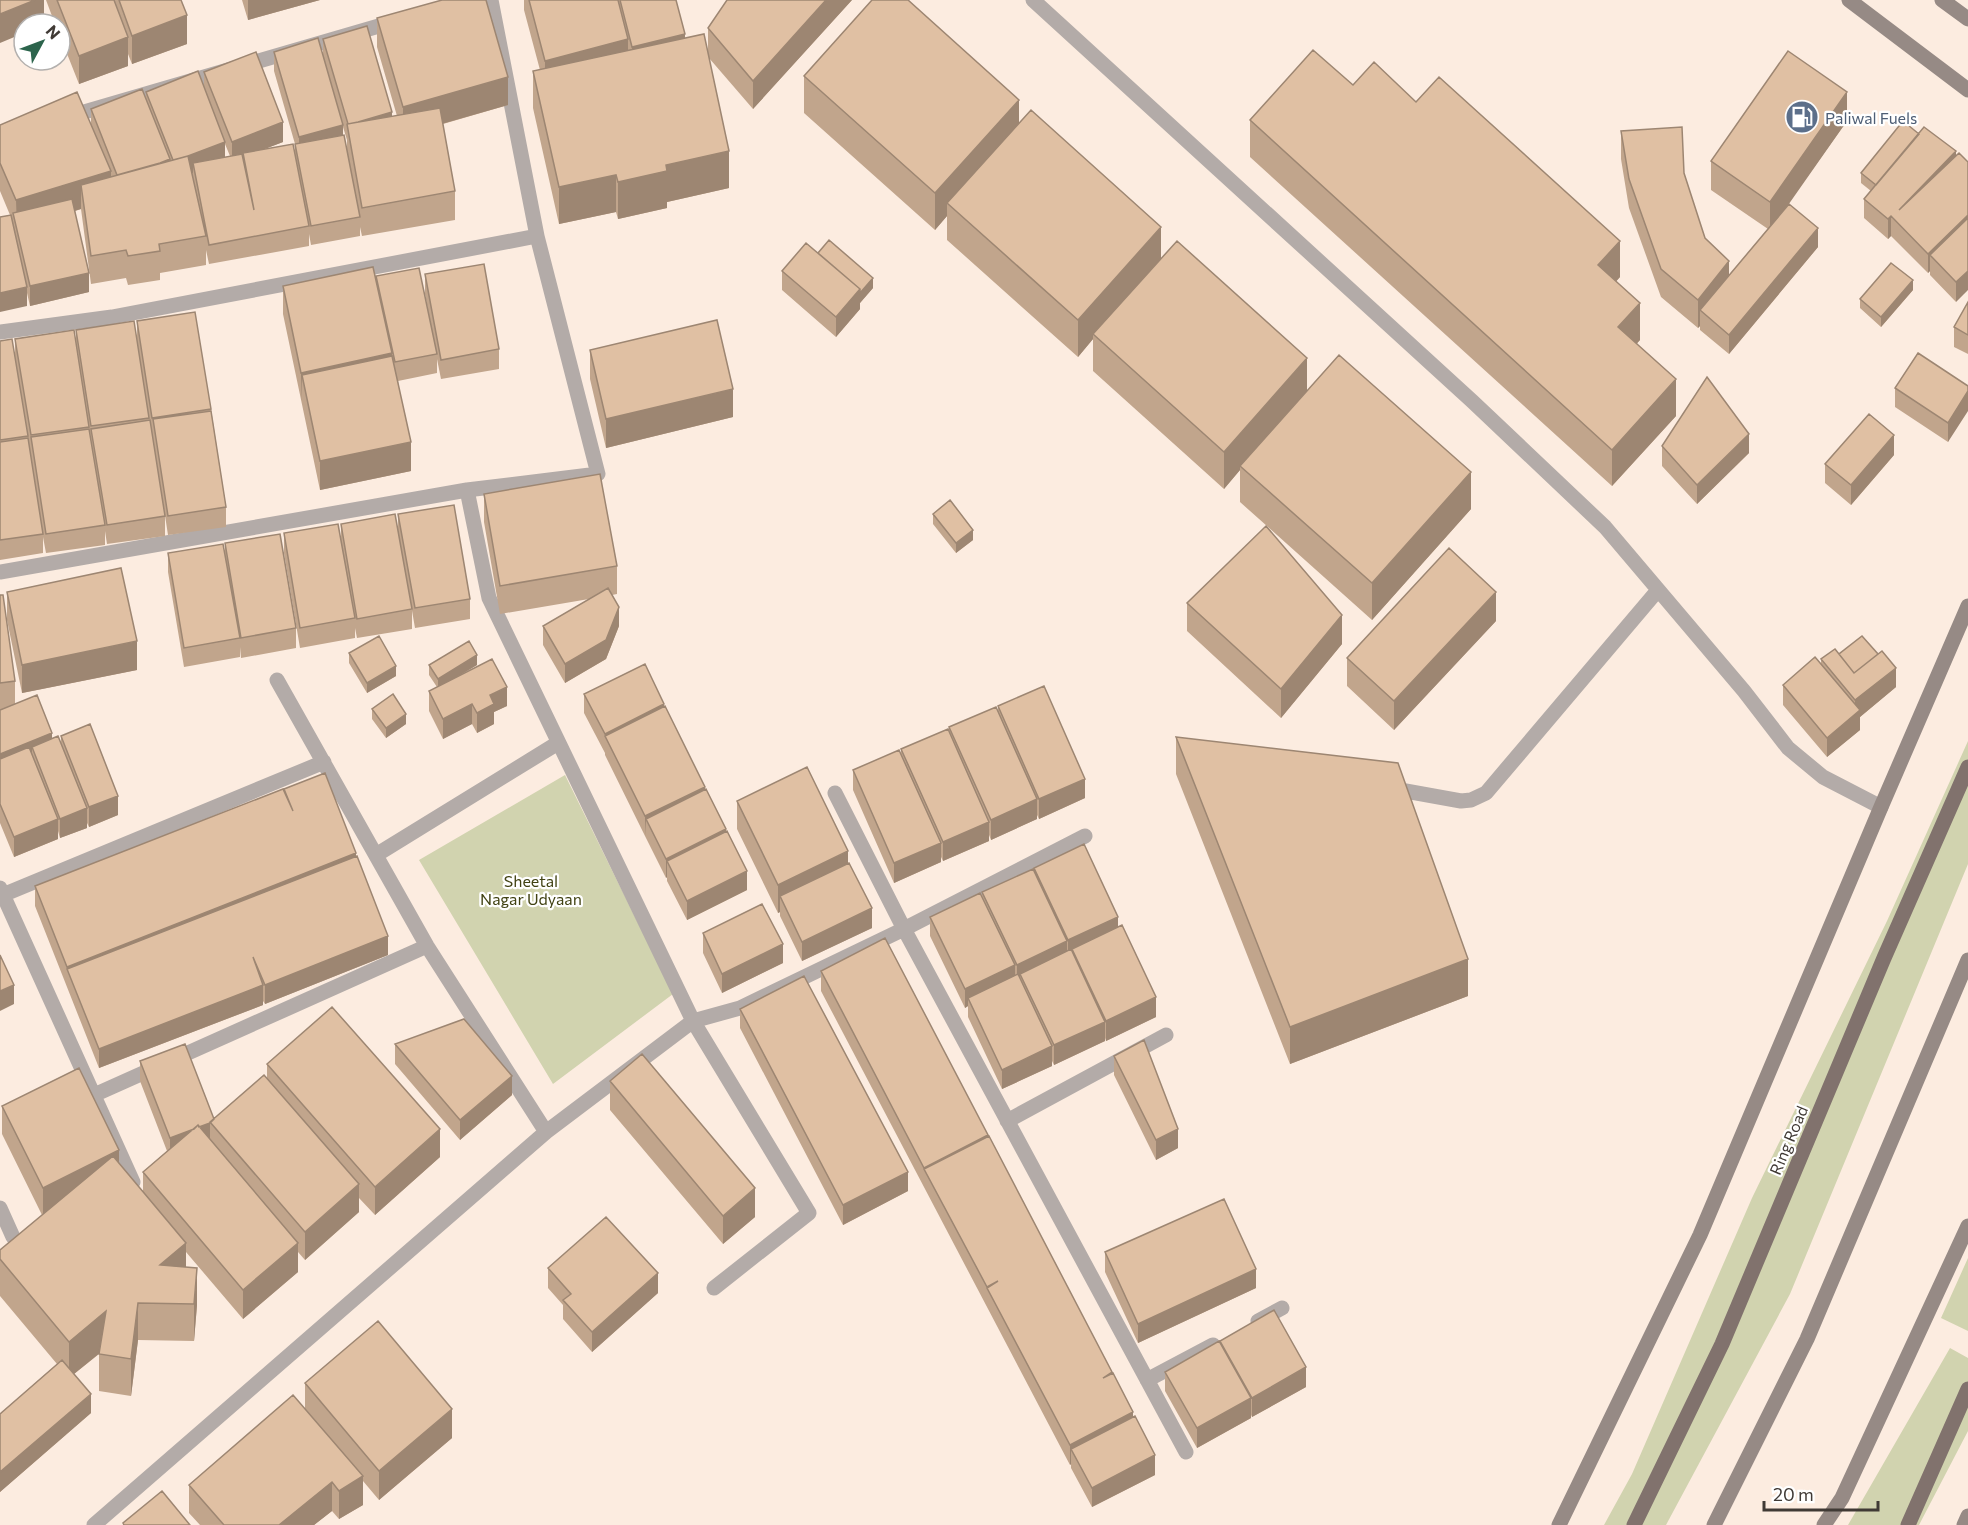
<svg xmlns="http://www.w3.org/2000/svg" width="1968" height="1525" viewBox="0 0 1968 1525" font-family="Commissioner,sans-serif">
  <rect width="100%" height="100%" fill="#fcece0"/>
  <path fill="#d1d3af" d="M1968 741V864L1790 1294 1666 1525H1604L1632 1474 1752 1198 1887 921Z
    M565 775 673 994 553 1084 419 860Z
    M1968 1258V1331L1941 1318Z
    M1950 1348 1968 1358V1431L1919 1525H1848Z"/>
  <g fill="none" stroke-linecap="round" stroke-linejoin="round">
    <path stroke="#b3aba8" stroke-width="15" d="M1033 0 1472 401 1605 527 1744 691 1788 748 1823 777 1881 807
      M67 117 396 21
      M0 332 112 317 537 236
      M467 490 489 598 693 1021 809 1213 714 1288
      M0 572 467 490 598 474 537 236 491 0
      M277 680 427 946 546 1132
      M1389 788 1461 801 1471 800 1486 793 1658 590
      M835 793 904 929 1186 1452
      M376 855 558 743
      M0 888 133 1182
      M0 896 324 762
      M94 1095 427 946
      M1007 1121 1166 1035
      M0 1208 13 1237
      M1258 1321 1282 1308
      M1147 1380 1213 1345
      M94 1525 546 1132 693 1021 740 1008 904 929 1085 836"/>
    <path stroke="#968a85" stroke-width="15" d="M1849 0 1968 90
      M1942 0 1968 19
      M1559 1525 1700 1235 1881 807 1968 606
      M1714 1525 1807 1339 1968 960
      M1824 1525 1842 1498 1968 1226
      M1964 1525 1968 1516"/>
    <path stroke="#81726d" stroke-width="15" d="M1634 1525 1722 1344 1884 958 1968 767
      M1908 1525 1968 1389"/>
  </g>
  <path fill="#c1a58c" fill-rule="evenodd" d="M46 0H181L187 44 132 64 128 54V66L79 84 60 36V24H55Z
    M242 0H320L248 20Z
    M524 0H676L685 38 708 54V28L852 0 753 109 709 58 729 188 667 202V208L618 219 616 212 559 224 533 108V71L540 70 524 10Z
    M377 18 508 105 443 124 455 191V220L362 236 360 227V236L311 245 309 234V246L209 264 206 250V265L160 273V280L128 285 126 278 91 284 81 209 75 211 89 292 30 306 27 293V306L10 215 0 191V125L91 124V109L146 99V92L204 88V72L283 142 264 149 295 155V144L274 71V52L323 56V39L392 116H397L377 47ZM343 127 347 140V149L343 135ZM225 144 230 156 225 157Z
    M804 76 1019 123 1161 259 1307 390 1471 509 1372 620 1240 502V470L1224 489 1093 371V339L1078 357 947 240V216L935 230 804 113Z
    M1353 85 1416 102 1620 277 1616 281 1640 340 1637 343 1676 416 1612 486 1250 157V120Z
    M1847 121 1782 212 1818 247 1729 354 1700 330V326L1698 328 1661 297 1629 208 1621 159V131L1684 173 1705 238 1729 275 1768 229 1711 190V161Z
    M1919 134 1956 155 1959 153 1956 302 1930 275V271L1928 273 1891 236 1888 239 1864 218V199L1871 191 1861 183V173Z
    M818 253 873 288 860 303V309L836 337 782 290V271Z
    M425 274 499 349V369L441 379 437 359V373L398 381 411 471 320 490 283 314V286L376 281V276L430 321 425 294Z
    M1913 290 1881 327 1860 308V299Z
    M1968 302V354L1954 347V327Z
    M137 321 211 409 226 507V527L168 535 153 437 165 516V536L107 544 105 531V545L46 553 43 537V553L0 560V341L15 356V339L76 344V330L137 340Z
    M590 350 733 417 606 448 590 379Z
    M1968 386 1948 442 1895 407V388Z
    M1662 446 1749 453 1697 504 1662 466Z
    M1894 455 1851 505 1825 483V464Z
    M484 494 617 566V594L612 595 619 626 606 659 565 683 543 645V626L589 599 500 614 484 522Z
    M398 514 470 599V619L415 628 405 570 412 609V629L357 638 355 628V638L300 648 284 553V533L341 536V524L398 532Z
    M933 514 973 540 956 553 933 524Z
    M225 543 296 628V648L241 658 240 647V657L184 667 168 572V553L225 556Z
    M7 592 137 670 22 693 7 620Z
    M0 595 15 681V703L52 739 61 742V736L118 815 89 827 87 823V828L60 838 58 831V839L14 857 0 823Z
    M1187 603 1342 644 1281 718 1187 631Z
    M1496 621 1394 730 1347 686V658Z
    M349 653 396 676 367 693 349 663Z
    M1839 654 1896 687 1860 717V730L1827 757 1783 705V685L1821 664V659Z
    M429 665H477L459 676 507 706 494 712V724L477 733 472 724 443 739 429 711V691L437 687 429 675Z
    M584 694 664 706 726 832 747 890 687 920 667 881V877L666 878 645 836 605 755V753L584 713Z
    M998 706 1085 798 1039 819 1037 815V819L991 840 989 835V841L943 861 941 857V862L894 883 853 790V770L901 754V749L949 733V727L998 710Z
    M372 709 406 724 386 738 372 719Z
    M1176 737 1468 996 1290 1064 1176 774Z
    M284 789 356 856 388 955 265 1004 263 1001V1005L99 1068 35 906V886L284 792Z
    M737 801 848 863 872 928 802 961 780 916V912L778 913 737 829Z
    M1034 868 1118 927 1156 1017 1106 1041 1105 1038V1041L1054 1065 1052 1061V1066L1002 1089 968 1017V1006L965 1008 930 936V917L982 897V892L1034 871Z
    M703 933 783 963 722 993 703 953Z
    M821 971 988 1136 1112 1373 1133 1417 1155 1475 1092 1507 1071 1468V1464L1070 1465 821 991Z
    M740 1009 908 1191 843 1225 740 1028Z
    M395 1044 512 1095 460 1140 395 1064Z
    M1114 1056 1178 1148 1156 1160 1114 1075Z
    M140 1061 214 1119 267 1078V1064L440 1157 375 1215 359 1198V1212L305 1260 298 1252V1272L243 1319 186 1252V1267L197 1305 194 1341 138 1340 131 1396 99 1391V1354L74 1374 91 1413 0 1492V1414L57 1364 0 1296V1250L42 1215 2 1134V1106L119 1164 143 1191V1172L167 1151 140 1081Z
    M610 1081 755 1217 723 1244 610 1110Z
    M1105 1252 1256 1288 1138 1343 1105 1272Z
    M548 1268 658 1293 592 1352 563 1319V1305L548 1288Z
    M1220 1341 1306 1387 1252 1417 1251 1415V1418L1197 1448 1165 1391V1372L1220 1343Z
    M305 1383 452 1438 379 1500 363 1481V1505L339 1519 332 1511 314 1525H200L189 1513V1485L305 1409Z"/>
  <path fill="#9d8672" d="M35 0H44V24H24V33L0 43V14Z
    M248 0H320L248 20Z
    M826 0H852L753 109V81Z
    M187 15V44L132 64V36Z
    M685 34V53L632 66V47Z
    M128 37V66L79 84V56Z
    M628 39V68L545 89V61Z
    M508 77V105L403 135V107Z
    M1847 92V121L1770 231V202Z
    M1019 100V137L947 203V216L935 230V193Z
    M392 112V132L348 125Z
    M283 122V142L244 157 243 153V157L232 162V142Z
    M343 125V144L299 157V137Z
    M225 142V161L193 163V173L173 181V161Z
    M729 151V188L667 202V208L618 219V182L666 165Z
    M1956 151V171L1899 210Z
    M111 171V199L81 185V209L17 228 16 200Z
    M616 175V212L559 224V187Z
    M1968 215V235L1930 255V271L1928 273V254Z
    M1891 216V236L1888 239V219Z
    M1161 227V263L1093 334V339L1078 357V320Z
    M1818 228V247L1729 354V335Z
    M1620 241V277L1598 302V265Z
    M1729 261V290L1700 310V326L1698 328V300Z
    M1968 271V290L1956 302V282Z
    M89 273V292L30 306V286Z
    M873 278V288L860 303V309L836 337V317L860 289Z
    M1913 280V290L1881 327V317Z
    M27 287V306L0 312V293Z
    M1640 303V340L1618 364V327Z
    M392 353V382L302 375 301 401V373Z
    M1307 358V395L1240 466V470L1224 489V452Z
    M1676 379V416L1612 486V450Z
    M733 389V417L606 448V419Z
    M1968 391V411L1948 442V423Z
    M1749 434V453L1697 504V485Z
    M1894 435V455L1851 505V485Z
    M411 442V471L320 490V461Z
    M1471 472V509L1372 620V583Z
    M973 530V540L956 553V543Z
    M1496 592V621L1394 730V701Z
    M619 607V626L606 659 565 683V664Z
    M1342 615V644L1281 718V689Z
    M137 641V670L22 693V665Z
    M477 655V665L438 688V679Z
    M396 666V676L367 693V683Z
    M1896 668V687L1860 717V730L1827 757V738L1855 714V700Z
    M507 687V706L494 712V724L477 733V713L490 695Z
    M472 704V724L443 739V719Z
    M664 704V724L605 736V753V734Z
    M406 714V724L386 738V728Z
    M52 733V753L32 747V761L0 774V754Z
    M1085 779V798L1039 819V799Z
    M705 787V806L646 819 645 836V816Z
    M118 796V815L89 827V807Z
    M1037 799V819L991 840V820Z
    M87 808V828L60 838V819Z
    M58 819V839L14 857V837Z
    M989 822V841L943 861V842Z
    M726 829V848L667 861V877L666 878V859Z
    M941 843V862L894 883V863Z
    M848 851V879L780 896V912L778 913V885Z
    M356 853V873L67 969V986V967Z
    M747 871V890L687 920V901Z
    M872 908V928L802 961V942Z
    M1118 917V936L1072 949V958L1068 959V940Z
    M388 936V955L265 1004V985Z
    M1067 941V960L1020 974V982L1017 984V965Z
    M783 944V963L722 993V974Z
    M1468 959V996L1290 1064V1027Z
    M1015 965V985L968 998V1006L965 1008V989Z
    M14 985V1004L0 1011V991Z
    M263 985V1005L99 1068V1049Z
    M1156 997V1017L1106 1041V1021Z
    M1105 1022V1041L1054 1065V1045Z
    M1052 1046V1066L1002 1089V1070Z
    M512 1076V1095L460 1140V1120Z
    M210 1123V1142L170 1158V1138Z
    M440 1129V1157L375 1215V1187Z
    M1178 1129V1148L1156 1160V1140Z
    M988 1135V1154L924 1169V1187V1168Z
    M119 1150V1179L43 1216V1188Z
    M908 1172V1191L843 1225V1205Z
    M359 1184V1212L305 1260V1232Z
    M755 1188V1217L723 1244V1216Z
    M186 1243V1280L160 1265Z
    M298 1243V1272L243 1319V1290Z
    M197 1268V1305L194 1341V1304Z
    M1256 1269V1288L1138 1343V1324Z
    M658 1273V1293L592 1352V1332Z
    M138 1303V1340L131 1396V1359Z
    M106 1311V1348L69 1378V1342Z
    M1306 1367V1387L1252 1417V1398Z
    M91 1394V1413L0 1492V1472Z
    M1251 1398V1418L1197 1448V1428Z
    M452 1409V1438L379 1500V1471Z
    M1133 1412V1432L1071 1449V1464L1070 1465V1445Z
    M1155 1455V1475L1092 1507V1488Z
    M363 1476V1505L339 1519V1491Z
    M332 1482V1511L314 1525H279Z"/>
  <path fill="#e0c0a3" stroke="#9d8672" stroke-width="1.5" d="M0 0H35L0 14Z
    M57 0H114L128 37 79 56Z
    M119 0H181L187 15 132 36Z
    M442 0H486L508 77 403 107 377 18Z
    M529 0H618L628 39 545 61Z
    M620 0H676L685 34 632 47Z
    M727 0H826L753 81 708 28Z
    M872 0H908L1019 100 935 193 804 76Z
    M367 26 392 112 358 122 348 124 323 39Z
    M704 34 729 151 666 165 667 171 618 182 616 175 559 187 533 71Z
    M318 38 343 125 299 137 274 52Z
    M1313 50 1353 85 1374 62 1416 102 1439 77 1620 241 1598 265 1640 303 1618 327 1676 379 1612 450 1250 120Z
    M1788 51 1847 92 1770 202 1711 161Z
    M256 52 283 122 232 142 204 72Z
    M198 71 225 142 188 156 173 160 146 92Z
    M142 89 170 159 160 163 117 175 91 109Z
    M77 92 111 171 16 200 0 163V125Z
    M440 108 455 191 362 208 347 124Z
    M1031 110 1161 227 1078 320 947 203Z
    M1903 121 1919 134 1876 185 1861 173Z
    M1682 127 1684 173 1705 238 1729 261 1698 300 1661 269 1629 179 1621 131Z
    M1924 127 1956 151 1899 210 1959 153 1968 162V215L1928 254 1891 216 1888 219 1864 199Z
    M344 135 360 217 311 226 295 144Z
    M293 144 309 226 209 245 193 163 242 154 254 210 243 153Z
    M188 156 206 236 159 244 160 251 128 256 126 250 91 256 81 185Z
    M72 199 89 273 30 286 13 213Z
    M1789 204 1818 228 1729 335 1700 310Z
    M11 215 27 287 0 293V217Z
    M1968 218V271L1956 282 1930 255Z
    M829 240 873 278 860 293V289L818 253Z
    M1177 241 1307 358 1224 452 1093 334Z
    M806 243 860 289 836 317 782 271Z
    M1891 263 1913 280 1881 317 1860 299Z
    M484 264 499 349 441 360 425 274Z
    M373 267 392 353 301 373 283 286Z
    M419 268 437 354 395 362 376 276Z
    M1968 302V335L1954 327Z
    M195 312 211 409 152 418 137 321Z
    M717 320 733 389 606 419 590 350Z
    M134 321 149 418 91 426 76 330Z
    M74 330 89 427 31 435 15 339Z
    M12 339 28 436 0 440V341Z
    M1918 353 1968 386V391L1948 423 1895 388Z
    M1339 355 1471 472 1372 583 1240 466Z
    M392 356 411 442 320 461 302 375Z
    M1707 377 1749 434 1697 485 1662 446Z
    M211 411 226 507 168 516 153 419Z
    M1869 414 1894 435 1851 485 1825 464Z
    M150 420 165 516 107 525 91 429Z
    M89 429 105 525 46 534 31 437Z
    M28 438 43 534 0 540V442Z
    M600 474 617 566 500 586 484 494Z
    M950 500 973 530 956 543 933 514Z
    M454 505 470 599 415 608 398 514Z
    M395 514 412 609 357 619 341 524Z
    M338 524 355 618 300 628 284 533Z
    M1266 526 1342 615 1281 689 1187 603Z
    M280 534 296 628 241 638 225 543Z
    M223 544 240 638 184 648 168 553Z
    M1449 548 1496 592 1394 701 1347 658Z
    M121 568 137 641 22 665 7 592Z
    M608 588 619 607 606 640 565 664 543 626Z
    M0 595H3L15 681 0 683Z
    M379 636 396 666 367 683 349 653Z
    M1862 636 1878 654 1854 673 1839 654Z
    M469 641 477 655 438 679 429 665Z
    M1835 649 1854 673 1882 651 1896 668 1855 700 1821 659Z
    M1815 657 1860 710 1827 738 1783 685Z
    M492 659 507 687 490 695 494 704 477 713 472 704 443 719 429 691Z
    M645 664 664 704 605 734 584 694Z
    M1044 686 1085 779 1039 799 998 706Z
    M393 694 406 714 386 728 372 709Z
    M37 695 52 733 0 754V710Z
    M665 706 705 787 645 816 605 736Z
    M996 707 1037 799 991 820 949 727Z
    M90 724 118 796 89 807 61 736Z
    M948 729 989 822 943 842 901 749Z
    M58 736 87 808 60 819 32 747Z
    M1176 737 1398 763 1468 959 1290 1027Z
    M29 747 58 819 14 837 0 804V759Z
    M899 750 941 843 894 863 853 770Z
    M807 767 848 851 778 885 737 801Z
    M325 773 356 853 67 967 35 886 283 789 293 811 284 789Z
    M706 789 726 829 666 859 646 819Z
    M727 831 747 871 687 901 667 861Z
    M1084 844 1118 917 1068 940 1034 868Z
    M357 856 388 936 265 985 253 957 263 985 99 1049 67 969Z
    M849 863 872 908 802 942 780 896Z
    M1033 869 1067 941 1017 965 982 892Z
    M980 893 1015 965 965 989 930 917Z
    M762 904 783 944 722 974 703 933Z
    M1122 925 1156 997 1106 1021 1072 949Z
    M885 938 988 1135 924 1168 821 971Z
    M1071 949 1105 1022 1054 1045 1020 974Z
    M0 955 14 985 0 991Z
    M1018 974 1052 1046 1002 1070 968 998Z
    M804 976 908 1172 843 1205 740 1009Z
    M332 1007 440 1129 375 1187 267 1064Z
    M464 1019 512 1076 460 1120 395 1044Z
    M1144 1040 1178 1129 1156 1140 1114 1056Z
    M185 1044 214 1119 210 1123 199 1127 198 1125 194 1129 170 1138 140 1061Z
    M642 1054 755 1188 723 1216 610 1081Z
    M79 1068 119 1150 43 1188 2 1106Z
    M264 1075 359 1184 305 1232 210 1122Z
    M198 1125 298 1243 243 1290 143 1172Z
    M989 1136 1112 1372 1103 1378 1113 1373 1133 1412 1070 1445 987 1288 998 1281 987 1287 924 1169Z
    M113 1156 186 1243 160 1265 197 1268 194 1304 138 1303 131 1359 99 1354 106 1311 69 1342 0 1259V1250Z
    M1224 1199 1256 1269 1138 1324 1105 1252Z
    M606 1217 658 1273 592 1332 563 1300 571 1294 548 1268Z
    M1274 1310 1306 1367 1252 1398 1220 1341Z
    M378 1321 452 1409 379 1471 305 1383Z
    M1219 1341 1251 1398 1197 1428 1165 1372Z
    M62 1360 91 1394 0 1472V1414Z
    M293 1395 363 1476 339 1491 332 1482 279 1525H224L189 1485Z
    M1135 1416 1155 1455 1092 1488 1071 1449Z
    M162 1491 190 1525H124L123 1523Z"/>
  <defs>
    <symbol id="fuel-disc" viewBox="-11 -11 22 22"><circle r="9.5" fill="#5c6f8a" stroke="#fff"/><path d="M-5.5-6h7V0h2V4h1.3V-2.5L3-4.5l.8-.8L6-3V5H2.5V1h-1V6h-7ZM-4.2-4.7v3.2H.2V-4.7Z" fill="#fff"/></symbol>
  </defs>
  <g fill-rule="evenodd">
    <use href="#fuel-disc" x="1783" y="98" width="38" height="38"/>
  </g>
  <g text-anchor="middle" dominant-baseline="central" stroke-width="4.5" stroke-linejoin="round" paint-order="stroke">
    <g font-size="16" fill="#4e5e75" stroke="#fff" text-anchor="start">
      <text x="1825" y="117">Paliwal Fuels</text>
    </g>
    <g font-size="16" fill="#414213" stroke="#fff">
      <text x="531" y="880">Sheetal<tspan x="531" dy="18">Nagar Udyaan</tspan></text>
    </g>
    <g font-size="16" fill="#403a35" stroke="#fff">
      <text transform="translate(1788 1140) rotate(-67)">Ring Road</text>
    </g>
  </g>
  <g transform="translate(42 42) rotate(49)"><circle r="28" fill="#ffffff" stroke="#b3b0ae" stroke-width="1.5"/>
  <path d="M0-4.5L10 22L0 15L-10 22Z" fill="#2c644c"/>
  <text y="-9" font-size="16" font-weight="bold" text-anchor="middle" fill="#403a35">N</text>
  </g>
  <path d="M1764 1501v9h114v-9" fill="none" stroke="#403a35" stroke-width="3"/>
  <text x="1773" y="1501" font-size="18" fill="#403a35" stroke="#ffffff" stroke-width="4.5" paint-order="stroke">20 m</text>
</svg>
